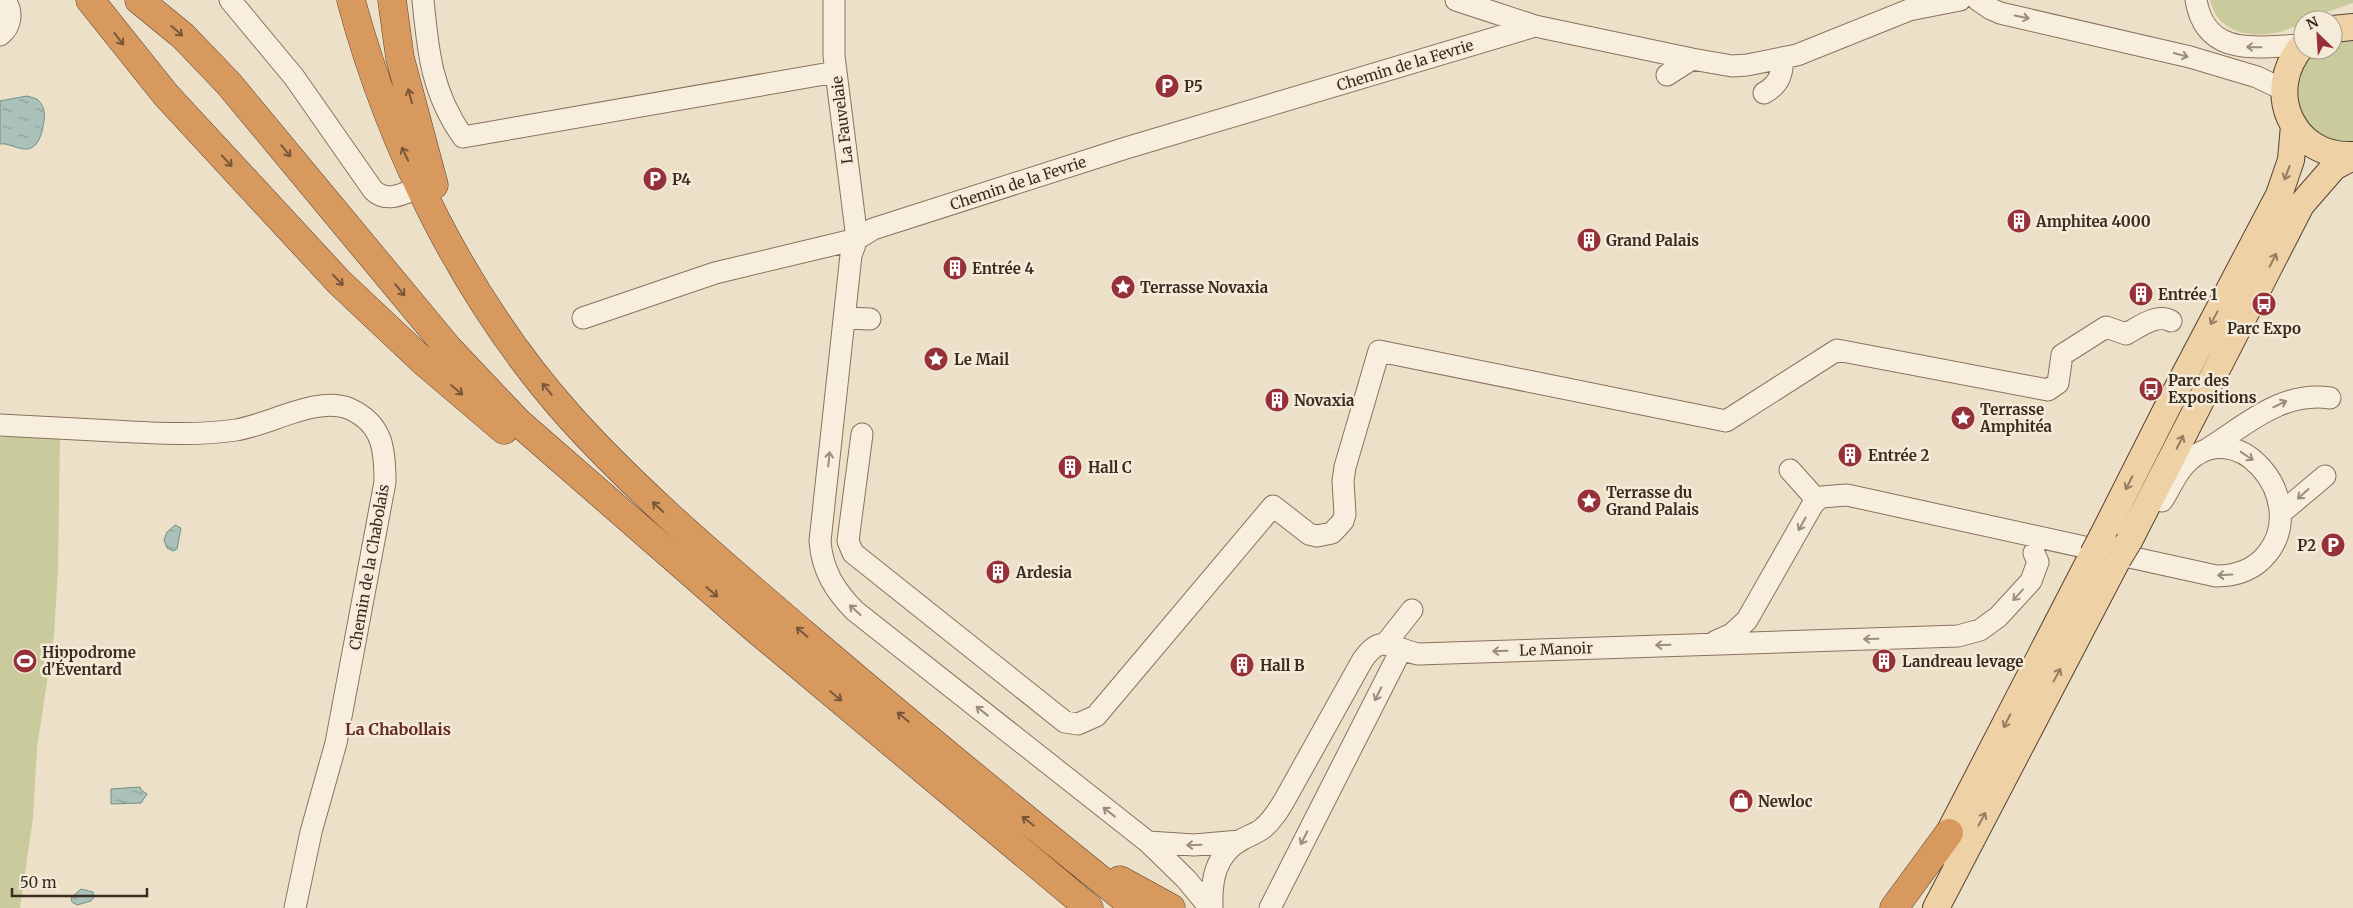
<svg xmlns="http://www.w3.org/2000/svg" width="2353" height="908" viewBox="0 0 2353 908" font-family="Merriweather,serif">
  <defs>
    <pattern id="water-ripples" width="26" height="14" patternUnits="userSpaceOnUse" patternTransform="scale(1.25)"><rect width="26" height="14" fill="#aac2b9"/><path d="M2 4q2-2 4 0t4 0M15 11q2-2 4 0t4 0" fill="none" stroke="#8b9e96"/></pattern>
  </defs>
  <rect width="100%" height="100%" fill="#ede0c9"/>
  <path fill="#cacb9d" d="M2210 0H2353V3L2303 20V22C2273 41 2219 42 2210 0Z
    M2353 37V144L2330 141 2303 121 2294 83 2312 50H2333V39Z
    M0 437H60L58 569 54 636 37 748 33 818 20 908H0Z"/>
  <path fill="url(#water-ripples)" stroke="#709086" d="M27 96 37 99C44 105 45 112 44 121 42 134 38 154 19 148 13 147 7 143 0 144V101Z
    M175 525 181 528 177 549 173 551 167 548 164 540 167 532Z
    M140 787 141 790 147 794 141 803 111 804V789Z
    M81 889 93 892 94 897 91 901 77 905 72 902 71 898Z"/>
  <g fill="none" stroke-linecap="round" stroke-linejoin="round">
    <defs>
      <path id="minor" d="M230 0 294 77 373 190C387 204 405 193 420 187
        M423 0C428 53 432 93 463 137L836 72
        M834 0V56L857 239
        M1456 0 1535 26
        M1978 0 1991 9 2000 13 2190 57 2257 77 2284 90
        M2196 0C2206 59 2259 46 2303 45
        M0 35C12 26 13 10 4 0
        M1667 75 1692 59
        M1764 93C1777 86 1783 75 1782 60
        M583 318 715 273 857 239
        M845 318 870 319
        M0 425C38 427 76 429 114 431 155 433 196 436 236 430 269 425 318 395 350 409 383 424 385 450 385 482L336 743 311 832 295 908
        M862 434 848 541 853 553 1065 722 1078 724 1096 716 1273 506 1309 534 1317 536 1332 533 1343 521 1345 514 1343 481 1345 467 1379 351 1726 421 1837 350 2048 390 2058 383 2062 355 2106 327 2126 334C2139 327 2157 313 2171 321
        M2209 448C2247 424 2282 391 2330 398
        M1790 470 1817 500
        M2281 513 2325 476
        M1716 641 1732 634 1747 620 1813 504 1821 497 1847 495 2216 576C2236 576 2254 570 2267 554 2312 499 2233 406 2182 468 2174 478 2169 491 2162 501
        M1386 643 1412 610
        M1148 842 1194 845 1240 841
        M1210 908 1186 879 1148 842 855 611C835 591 822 570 820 541L851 255 857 239 873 229 1126 148 1535 26 1692 59 1732 66 1747 65 1797 55 1909 10 1960 0
        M1212 908C1211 880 1215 855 1241 840 1248 836 1255 834 1262 829 1272 821 1278 811 1284 801L1362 661C1381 632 1391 648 1418 654L1958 636 1980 630 1998 617 2031 581 2038 562 2034 553
        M1270 908 1401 650"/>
      <path id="major" d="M2333 29 2353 27
        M2303 45C2263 89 2291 158 2353 155
        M2103 535 2167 408 2279 195 2291 160 2294 125
        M2129 541 2301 205 2334 167 2353 157
        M1939 852 2093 554
        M1936 908 2118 559"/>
      <path id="highway" d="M90 0 166 95 339 282 424 362 504 430
        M139 0 183 36 229 84 448 348 518 422 752 626 1089 908
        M351 0C391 149 466 300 569 416 641 496 723 564 804 634 913 727 1024 818 1136 908
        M392 0 400 58 434 185
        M1120 880 1171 908
        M1894 908 1949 833"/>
    </defs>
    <use href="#minor" stroke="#89725e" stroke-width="23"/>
    <use href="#major" stroke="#584132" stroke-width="28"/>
    <use href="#highway" stroke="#584132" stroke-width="29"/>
    <use href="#minor" stroke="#f8eedd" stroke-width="21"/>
    <use href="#major" stroke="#eed1a4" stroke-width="26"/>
    <use href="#highway" stroke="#d8995f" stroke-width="28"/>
    <defs>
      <path id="major-bridge" d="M2093 554 2103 535
        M2118 559 2129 541"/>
    </defs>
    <use href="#major-bridge" stroke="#584132" stroke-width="28" stroke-linecap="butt"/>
    <use href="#major-bridge" stroke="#eed1a4" stroke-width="26"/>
  </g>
  <defs><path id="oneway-shaft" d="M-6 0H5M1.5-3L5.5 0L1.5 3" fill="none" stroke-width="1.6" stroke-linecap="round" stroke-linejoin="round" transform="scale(1.25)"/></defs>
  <g stroke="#998d7f">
    <use href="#oneway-shaft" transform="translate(2022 17) rotate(12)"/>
    <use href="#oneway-shaft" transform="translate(2254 47) rotate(-179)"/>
    <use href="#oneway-shaft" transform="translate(2181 55) rotate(15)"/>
    <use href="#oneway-shaft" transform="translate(2280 404) rotate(-26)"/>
    <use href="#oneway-shaft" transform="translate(2247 456) rotate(34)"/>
    <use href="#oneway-shaft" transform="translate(829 459) rotate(-84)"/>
    <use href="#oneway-shaft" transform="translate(2303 494) rotate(138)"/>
    <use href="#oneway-shaft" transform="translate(1802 524) rotate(119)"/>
    <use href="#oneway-shaft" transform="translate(2225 575) rotate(177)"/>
    <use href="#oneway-shaft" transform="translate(2018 595) rotate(132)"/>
    <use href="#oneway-shaft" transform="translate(855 610) rotate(-138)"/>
    <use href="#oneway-shaft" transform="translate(1871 639) rotate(179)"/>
    <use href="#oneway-shaft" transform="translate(1663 645) rotate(178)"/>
    <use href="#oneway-shaft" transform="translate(1500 651) rotate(178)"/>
    <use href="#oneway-shaft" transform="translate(1378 694) rotate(116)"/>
    <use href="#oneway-shaft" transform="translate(982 711) rotate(-142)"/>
    <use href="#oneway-shaft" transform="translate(1109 812) rotate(-142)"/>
    <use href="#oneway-shaft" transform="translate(1304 838) rotate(117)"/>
    <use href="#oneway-shaft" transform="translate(1194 845) rotate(178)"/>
  </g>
  <g stroke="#79583a">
    <use href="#oneway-shaft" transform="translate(177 31) rotate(41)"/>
    <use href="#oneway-shaft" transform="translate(119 39) rotate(52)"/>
    <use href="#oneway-shaft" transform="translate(410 96) rotate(-105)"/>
    <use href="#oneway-shaft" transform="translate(286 151) rotate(51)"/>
    <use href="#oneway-shaft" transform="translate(405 154) rotate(-115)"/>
    <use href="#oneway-shaft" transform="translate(227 161) rotate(47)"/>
    <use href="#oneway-shaft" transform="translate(338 280) rotate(46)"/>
    <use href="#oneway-shaft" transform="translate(400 290) rotate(51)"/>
    <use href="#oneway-shaft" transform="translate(547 389) rotate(-129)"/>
    <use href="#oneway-shaft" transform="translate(457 390) rotate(40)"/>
    <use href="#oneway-shaft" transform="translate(658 507) rotate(-137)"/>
    <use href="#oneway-shaft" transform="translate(712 592) rotate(41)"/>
    <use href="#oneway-shaft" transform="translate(802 632) rotate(-139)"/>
    <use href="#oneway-shaft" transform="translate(836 696) rotate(40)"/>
    <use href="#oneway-shaft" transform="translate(903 717) rotate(-140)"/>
    <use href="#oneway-shaft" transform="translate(1028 821) rotate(-141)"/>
  </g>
  <g stroke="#947e62">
    <use href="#oneway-shaft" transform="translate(2287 173) rotate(110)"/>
    <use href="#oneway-shaft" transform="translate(2273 260) rotate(-63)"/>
    <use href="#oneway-shaft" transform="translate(2214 318) rotate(118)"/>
    <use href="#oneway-shaft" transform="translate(2180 442) rotate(-63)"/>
    <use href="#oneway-shaft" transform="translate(2129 483) rotate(117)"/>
    <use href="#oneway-shaft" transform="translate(2057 675) rotate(-62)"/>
    <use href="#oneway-shaft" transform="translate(2007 721) rotate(117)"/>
    <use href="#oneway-shaft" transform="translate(1982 819) rotate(-62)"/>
  </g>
  <defs>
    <symbol id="parking-disc" viewBox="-11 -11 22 22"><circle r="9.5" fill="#963139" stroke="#f5ebd9"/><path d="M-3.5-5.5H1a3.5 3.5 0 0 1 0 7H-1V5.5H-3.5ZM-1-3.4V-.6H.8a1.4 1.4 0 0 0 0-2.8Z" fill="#fff"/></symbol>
    <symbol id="building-disc" viewBox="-11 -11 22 22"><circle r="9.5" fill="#963139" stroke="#f5ebd9"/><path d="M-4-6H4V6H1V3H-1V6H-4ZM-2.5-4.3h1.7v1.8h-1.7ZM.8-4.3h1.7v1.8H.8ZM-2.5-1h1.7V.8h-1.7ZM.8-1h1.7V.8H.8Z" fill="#fff"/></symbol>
    <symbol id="sight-disc" viewBox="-11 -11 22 22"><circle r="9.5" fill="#963139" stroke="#f5ebd9"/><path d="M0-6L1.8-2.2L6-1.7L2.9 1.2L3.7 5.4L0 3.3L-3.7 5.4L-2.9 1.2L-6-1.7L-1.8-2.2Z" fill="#fff"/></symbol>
    <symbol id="bus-disc" viewBox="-11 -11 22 22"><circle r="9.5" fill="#963139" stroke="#f5ebd9"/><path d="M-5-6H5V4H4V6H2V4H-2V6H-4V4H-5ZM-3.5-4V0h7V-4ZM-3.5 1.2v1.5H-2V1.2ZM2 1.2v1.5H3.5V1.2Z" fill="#fff"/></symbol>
    <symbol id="stadium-disc" viewBox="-11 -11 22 22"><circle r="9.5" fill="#963139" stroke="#f5ebd9"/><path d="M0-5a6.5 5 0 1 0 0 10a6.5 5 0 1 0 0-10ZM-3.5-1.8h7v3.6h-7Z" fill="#fff"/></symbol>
    <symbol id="shop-disc" viewBox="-11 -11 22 22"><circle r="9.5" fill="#963139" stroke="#f5ebd9"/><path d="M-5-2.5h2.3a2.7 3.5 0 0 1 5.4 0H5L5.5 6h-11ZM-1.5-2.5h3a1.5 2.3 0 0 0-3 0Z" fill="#fff"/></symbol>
  </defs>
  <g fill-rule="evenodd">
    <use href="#parking-disc" x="1153" y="72" width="28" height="28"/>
    <use href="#parking-disc" x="641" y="165" width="28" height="28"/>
    <use href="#building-disc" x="2005" y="207" width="28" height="28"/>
    <use href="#building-disc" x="1575" y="226" width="28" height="28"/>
    <use href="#building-disc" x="941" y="254" width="28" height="28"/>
    <use href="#sight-disc" x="1109" y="273" width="28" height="28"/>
    <use href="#building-disc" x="2127" y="280" width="28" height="28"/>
    <use href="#bus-disc" x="2250" y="290" width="28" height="28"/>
    <use href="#sight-disc" x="922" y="345" width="28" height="28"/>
    <use href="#bus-disc" x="2137" y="375" width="28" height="28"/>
    <use href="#building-disc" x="1263" y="386" width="28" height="28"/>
    <use href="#sight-disc" x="1949" y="404" width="28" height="28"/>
    <use href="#building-disc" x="1836" y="441" width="28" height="28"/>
    <use href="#building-disc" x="1056" y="453" width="28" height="28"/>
    <use href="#sight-disc" x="1575" y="487" width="28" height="28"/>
    <use href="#parking-disc" x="2319" y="531" width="28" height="28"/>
    <use href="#building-disc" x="984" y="558" width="28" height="28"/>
    <use href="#stadium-disc" x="11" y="647" width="28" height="28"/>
    <use href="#building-disc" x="1870" y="647" width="28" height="28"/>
    <use href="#building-disc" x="1228" y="651" width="28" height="28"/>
    <use href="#shop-disc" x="1727" y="787" width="28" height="28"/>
  </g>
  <g text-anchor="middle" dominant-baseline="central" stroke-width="5" stroke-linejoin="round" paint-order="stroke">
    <g font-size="15" fill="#3a2c21" stroke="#f5ebd9">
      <text transform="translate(1405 65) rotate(-17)">Chemin de la Fevrie</text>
      <text transform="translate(842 120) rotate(-97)">La Fauvelaie</text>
      <text transform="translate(1018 183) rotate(-18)">Chemin de la Fevrie</text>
      <text transform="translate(369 567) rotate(-80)">Chemin de la Chabolais</text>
      <text transform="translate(1556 649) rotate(-2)">Le Manoir</text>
    </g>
    <g font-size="15" font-weight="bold" fill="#3a2c21" stroke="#f5ebd9" text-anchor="start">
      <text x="1184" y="86">P5</text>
      <text x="672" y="179">P4</text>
      <text x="2036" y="221">Amphitea 4000</text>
      <text x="1606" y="240">Grand Palais</text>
      <text x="972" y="268">Entrée 4</text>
      <text x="1140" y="287">Terrasse Novaxia</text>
      <text x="2158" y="294">Entrée 1</text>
      <text x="2264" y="328" text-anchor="middle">Parc Expo</text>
      <text x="954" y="359">Le Mail</text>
      <text x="2168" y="380">Parc des<tspan x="2168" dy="17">Expositions</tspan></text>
      <text x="1294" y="400">Novaxia</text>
      <text x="1980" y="409">Terrasse<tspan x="1980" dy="17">Amphitéa</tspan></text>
      <text x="1868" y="455">Entrée 2</text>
      <text x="1088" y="467">Hall C</text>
      <text x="1606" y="492">Terrasse du<tspan x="1606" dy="17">Grand Palais</tspan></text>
      <text x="2316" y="545" text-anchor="end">P2</text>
      <text x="1016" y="572">Ardesia</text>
      <text x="42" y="652">Hippodrome<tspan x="42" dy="17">d'Éventard</tspan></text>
      <text x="1902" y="661">Landreau levage</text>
      <text x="1260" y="665">Hall B</text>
      <text x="1758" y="801">Newloc</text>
    </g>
    <g font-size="16" font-weight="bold" fill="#652b22" stroke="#f5ebd9">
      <text x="398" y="729">La Chabollais</text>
    </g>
  </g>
  <g transform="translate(2318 35) rotate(335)"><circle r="24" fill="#f5ebd9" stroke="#aa9f8f"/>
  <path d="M0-4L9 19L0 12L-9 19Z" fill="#963139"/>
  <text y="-8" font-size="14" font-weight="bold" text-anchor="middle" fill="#3a2c21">N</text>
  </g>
  <path d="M12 888v8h135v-8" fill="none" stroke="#3a2c21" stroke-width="2.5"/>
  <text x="20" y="888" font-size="15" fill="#3a2c21" stroke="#f5ebd9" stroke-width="4" paint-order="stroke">50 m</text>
</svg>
